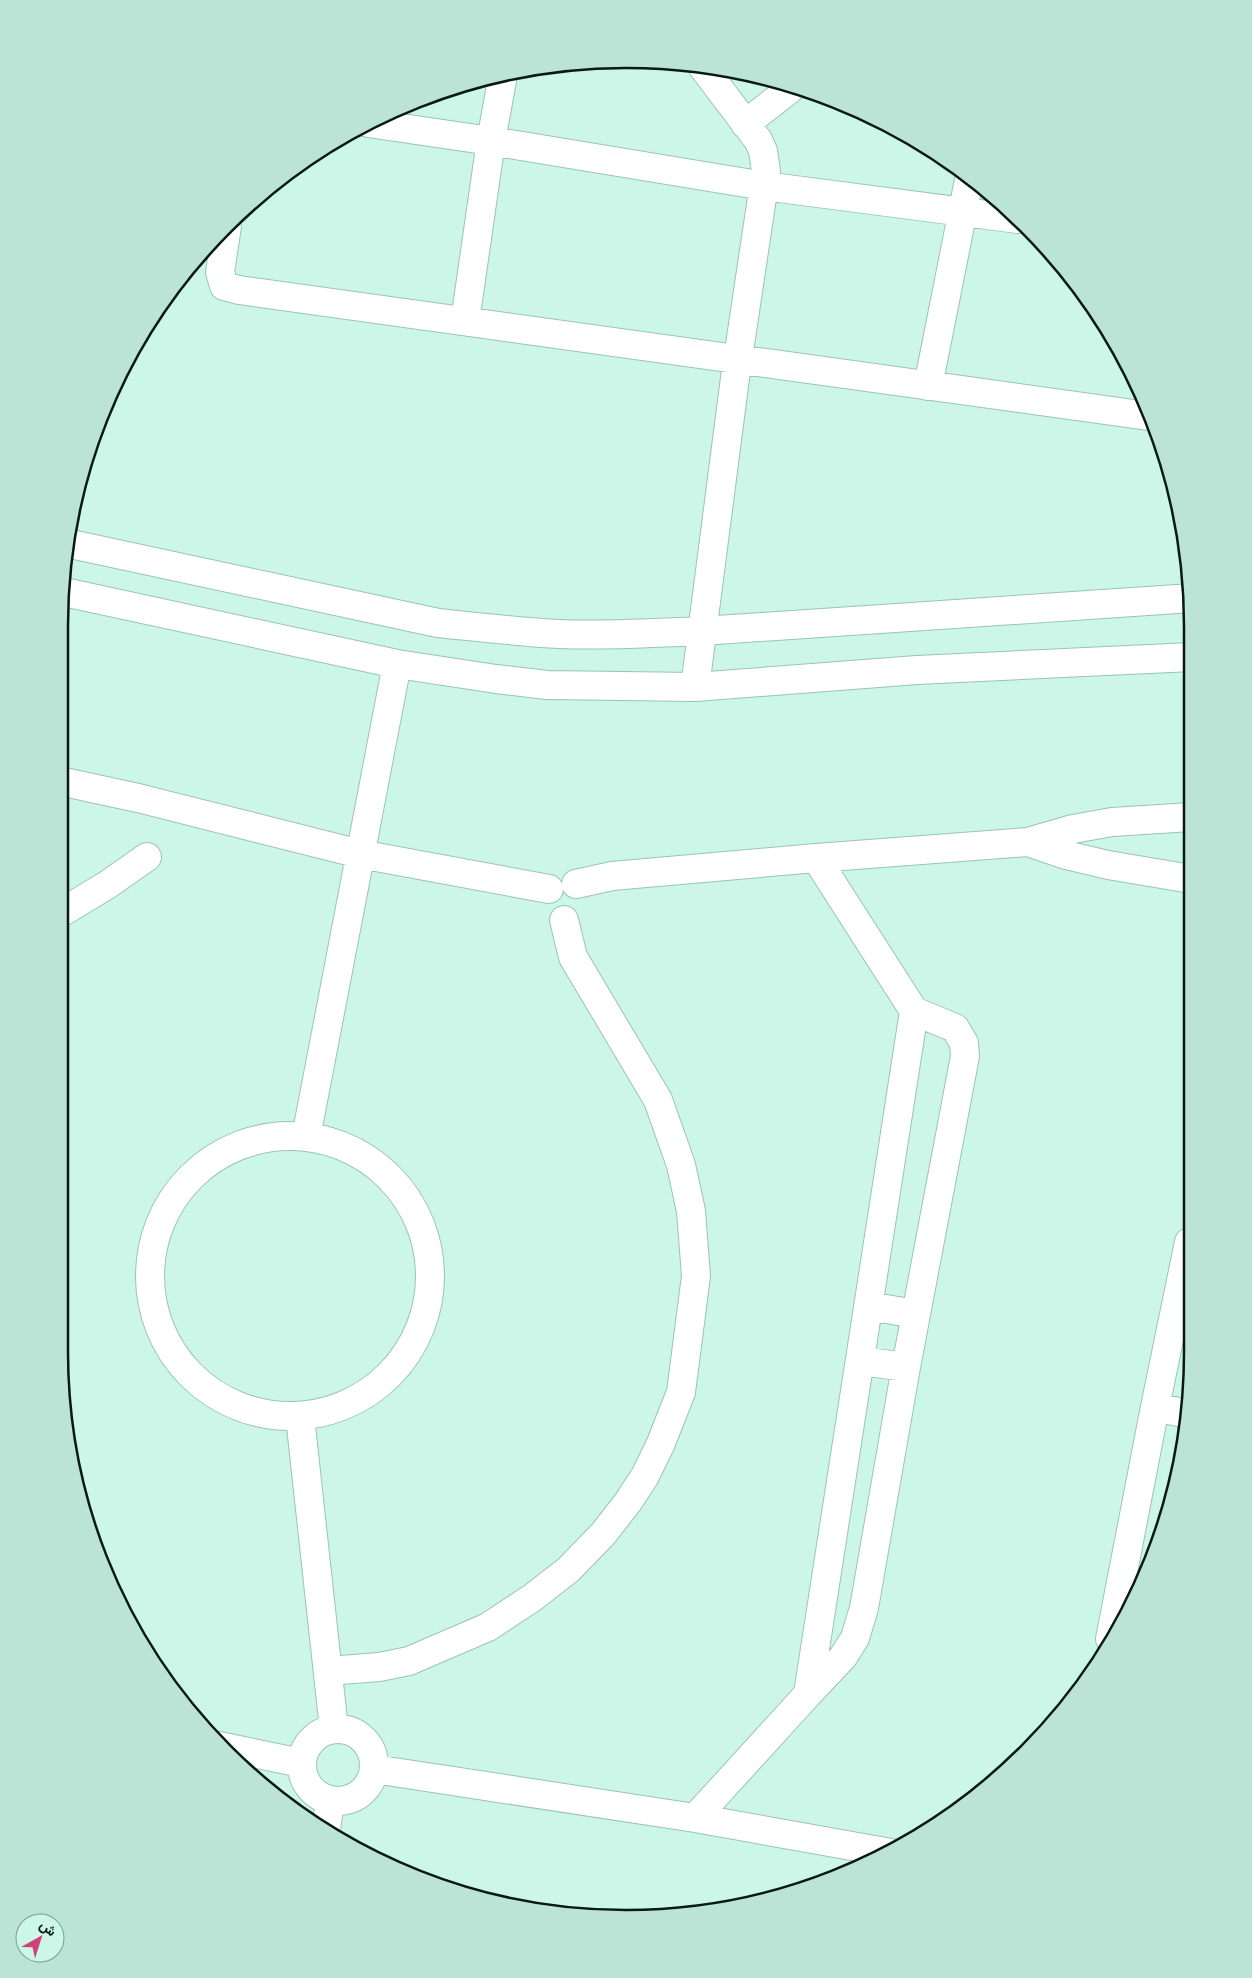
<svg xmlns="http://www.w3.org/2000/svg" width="1252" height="1978" viewBox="0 0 1252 1978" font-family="Roboto,Vazirmatn,sans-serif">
  <rect width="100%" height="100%" fill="#ccf6e7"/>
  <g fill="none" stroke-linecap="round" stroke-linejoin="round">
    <defs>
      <path id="minor" d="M503 75 491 141 764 186 1018 219
        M368 123 491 141 465 321
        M745 124 794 86
        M227 226 220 272 224 286 239 290 1148 416
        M928 386 970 175
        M66 543 438 623C478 627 519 632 560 634 607 636 655 633 702 631L1192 598
        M64 592 397 664 496 679 547 685 695 687 917 670 1192 657
        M695 687 735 378 766 171 763 151 758 140 702 66
        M64 782 138 798 360 854 549 889
        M1028 842 1066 855 1108 865 1191 879
        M576 884 612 876 816 858 1028 842 1073 829 1112 822 1191 817
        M64 911 107 885 147 857
        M150 1276a140 140 0 1 1 280 0a140 140 0 1 1-280 0Z
        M306 1137 397 664
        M868 1306 916 1314
        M860 1361 906 1367
        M1155 1407 1188 1414
        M300 1417 334 1729
        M1110 1639 1155 1407 1189 1242
        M328 1671 379 1667 409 1661 488 1627 532 1598 568 1570 603 1534 628 1502 645 1476 661 1443 681 1392 696 1276 691 1211 681 1165 658 1100 573 957 564 920
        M808 1694 843 1657 855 1638 864 1608 906 1367 965 1056 964 1043 955 1028 914 1011 816 858
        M302 1765a36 36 0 1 1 72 0a36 36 0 1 1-72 0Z
        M219 1746 301 1763
        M374 1769 695 1818 891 1853
        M695 1818 808 1694 914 1011
        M326 1830 330 1801"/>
    </defs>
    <use href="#minor" stroke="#9bc4b6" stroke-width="30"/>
    <use href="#minor" stroke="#fff" stroke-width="28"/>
  </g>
  <path d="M0 0H1252V1978H0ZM626 68H626A558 558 0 0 1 1184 626V1352A558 558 0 0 1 626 1910H626A558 558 0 0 1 68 1352V626A558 558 0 0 1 626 68Z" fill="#bce4d6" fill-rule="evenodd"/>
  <path fill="none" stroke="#091914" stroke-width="2.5" d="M626 68H626A558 558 0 0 1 1184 626V1352A558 558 0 0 1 626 1910H626A558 558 0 0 1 68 1352V626A558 558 0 0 1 626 68Z"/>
  <g transform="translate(40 1938) rotate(39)"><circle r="24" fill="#ccf6e7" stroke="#7e9e93"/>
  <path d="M0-4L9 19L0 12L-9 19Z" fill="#cd4278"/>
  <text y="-8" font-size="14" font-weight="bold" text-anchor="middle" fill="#091914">ش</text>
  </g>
</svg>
